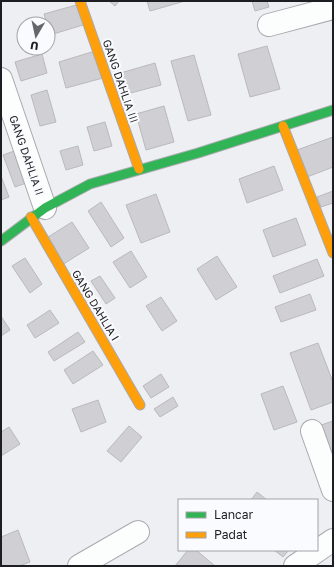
<svg xmlns="http://www.w3.org/2000/svg" width="334" height="567" viewBox="0 0 334 567" font-family="'Golos Text',sans-serif">
  <rect width="100%" height="100%" fill="#eeeff3"/>
  <path fill="#d0cfd3" stroke="#bab9bc" d="M109 1H119L115 6Z
    M147 1H185L150 11Z
    M252 1H267L269 7 255 11Z
    M80 4 86 24 50 35 44 14Z
    M267 46 280 89 250 97 238 54Z
    M95 51 103 78 66 88 59 62Z
    M42 54 47 73 21 81 15 62Z
    M194 55 211 115 188 121 171 61Z
    M155 63 161 85 123 95 117 74Z
    M47 90 56 122 40 126 31 95Z
    M164 106 174 142 146 150 136 114Z
    M105 122 112 146 94 151 87 127Z
    M333 137V167L307 177 297 150Z
    M78 146 83 165 66 170 60 151Z
    M17 150 29 182 15 187 3 155Z
    M274 166 283 190 247 203 239 179Z
    M1 176 9 197 1 200Z
    M333 191V203L321 207 317 197Z
    M156 194 170 232 141 243 126 205Z
    M101 202 124 238 111 247 88 211Z
    M296 218 306 245 273 257 263 230Z
    M72 222 89 248 62 265 45 239Z
    M131 251 147 277 130 288 113 262Z
    M217 256 237 287 216 300 197 269Z
    M25 258 42 284 30 293 12 266Z
    M317 259 324 276 280 293 273 276Z
    M100 276 115 298 106 304 91 281Z
    M310 294 316 310 281 322 275 307Z
    M161 297 177 321 162 331 146 306Z
    M50 310 59 323 35 338 27 325Z
    M1 316 10 330 1 336Z
    M78 332 85 342 54 361 48 352Z
    M318 343 333 382V402L311 410 290 353Z
    M93 351 103 365 73 384 64 370Z
    M161 374 169 387 151 398 143 386Z
    M283 386 297 422 274 430 261 394Z
    M173 397 178 406 160 417 154 409Z
    M98 400 106 422 81 432 72 409Z
    M333 421V455L327 458 315 427Z
    M129 426 142 437 121 462 107 451Z
    M9 427 20 444 1 456V432Z
    M257 492 267 500H251Z
    M18 530 30 562 19 566H1V537Z
    M188 550H196L215 566H175Z
    M274 550H289L283 557Z"/>
  <g fill="none" stroke-linecap="round" stroke-linejoin="round">
    <defs>
      <path id="street" d="M269 25 333 8
        M1 79 45 208
        M312 431 333 490
        M79 566 138 532
        M295 566 333 540"/>
      <path id="fast" d="M1 241 45 208 90 184 198 153 333 110"/>
      <path id="slow" d="M80 1 139 169
        M283 126 333 253
        M31 217 140 405"/>
    </defs>
    <use href="#street" stroke="#a9aaad" stroke-width="24"/>
    <use href="#fast" stroke="#a9aaad" stroke-width="11"/>
    <use href="#slow" stroke="#a9aaad" stroke-width="11"/>
    <use href="#street" stroke="#fcfdfd" stroke-width="22"/>
    <use href="#fast" stroke="#30b455" stroke-width="9"/>
    <use href="#slow" stroke="#ff9f0a" stroke-width="9"/>
  </g>
  <g text-anchor="middle" dominant-baseline="central" stroke-width="4" stroke-linejoin="round" paint-order="stroke">
    <g font-size="11" fill="#1d1e21" stroke="#fafbff">
      <text transform="translate(121 81) rotate(71)">GANG DAHLIA III</text>
      <text transform="translate(27 155) rotate(71)">GANG DAHLIA II</text>
      <text transform="translate(96 305) rotate(59)">GANG DAHLIA I</text>
    </g>
  </g>
  <rect width="334" height="567" fill="none" stroke="#1d1e21" stroke-width="4"/>
  <rect x="178" y="499" width="140" height="52" fill="#fafbff" stroke="#a2a3a6"/>
  <rect x="186" y="512" width="20" height="6" fill="#30b455" stroke="#a2a3a6"/>
  <text x="214" y="519" font-size="12" fill="#1d1e21">Lancar</text>
  <rect x="186" y="532" width="20" height="6" fill="#ff9f0a" stroke="#a2a3a6"/>
  <text x="214" y="539" font-size="12" fill="#1d1e21">Padat</text>
  <g transform="translate(36 36) rotate(189)"><circle r="19" fill="#fafbff" stroke="#a2a3a6"/>
  <path d="M0-3L7 15L0 10L-7 15Z" fill="#66676a"/>
  <text y="-6" font-size="11" font-weight="bold" text-anchor="middle" fill="#1d1e21">U</text>
  </g>
</svg>
